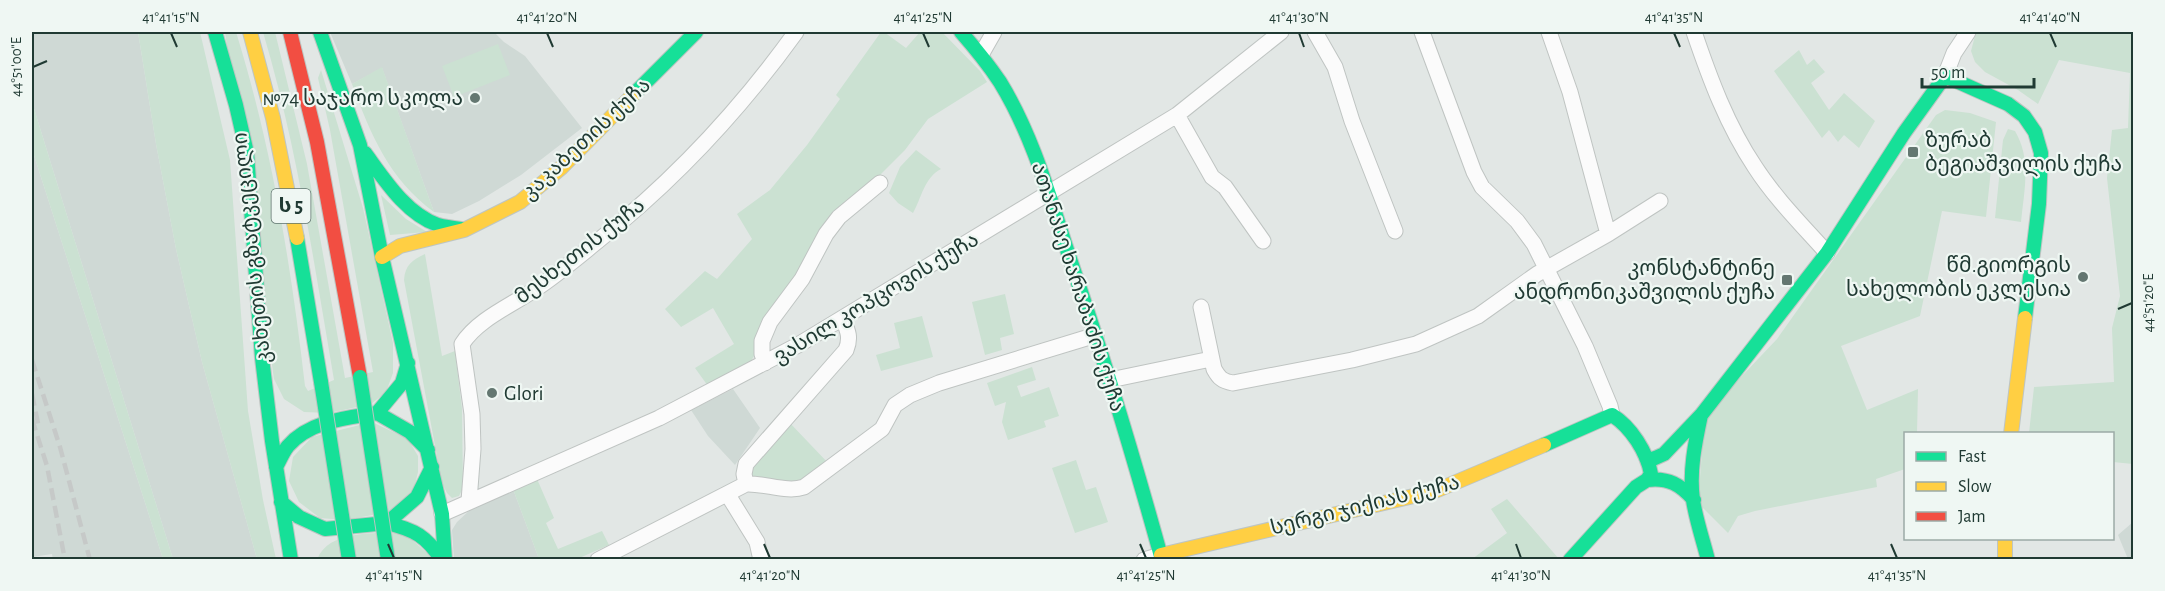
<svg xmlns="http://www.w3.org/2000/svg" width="2165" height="591" viewBox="0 0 2165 591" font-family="'Alegreya Sans','Noto Sans Georgian',sans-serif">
  <rect width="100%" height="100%" fill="#e2e7e5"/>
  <path fill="#cfd9d5" d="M32 32H138L156 144 176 249 202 362 257 559H173L32 102Z
    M330 32H494L504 42 525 56 582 128 521 175 479 201 452 214 434 212 382 68 352 84Z
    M32 149 163 559 53 560 52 554 32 557Z
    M733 389 760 428 735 465 708 436 691 410Z
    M513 489 539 559H454L452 530 457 522 471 509Z
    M2133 522V559H2128L2118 535Z"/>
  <path fill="#cbe1d2" d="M138 32H200L230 160 248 411 263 500 276 559H257L202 362 176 249 156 144Z
    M225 32H236C272 148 291 265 305 386L308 391 334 380C314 263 297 146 263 32H275L307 164 345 378 373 372 330 130 318 78 321 70 363 208 393 343V373L386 392 371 404 329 413 304 412 284 399 274 379Z
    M881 32H884L906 48 920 32H942L980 71 987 82 928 119 905 150 876 179 826 222 748 367 708 386 695 368 734 344 713 308 681 327 665 309 705 271 717 279 752 239 737 214 770 190 807 145 840 99 836 95Z
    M1976 32H2133V464L2113 462 2112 434 2029 433 2034 387 2114 382 2112 328 2120 296 2107 178 2112 130 2128 128 2130 73 2059 60 2038 104 2018 90 1985 72 1975 62 1971 51Z
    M498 44 510 75 454 97 442 66Z
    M1799 50 1807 65 1814 59 1825 72 1811 83 1829 110 1844 93 1875 121 1859 148 1844 135 1838 142 1829 130 1822 138 1774 71Z
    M382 67 434 212C389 179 371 135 352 84Z
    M32 102 173 559H163L32 149Z
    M1945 110 1970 113 1996 122 1986 217 1942 211 1920 316 1841 346 1867 410 1918 389 1917 433 1906 434 1905 469 1876 479 1877 487 1755 511 1738 516 1728 533 1698 503 1705 415 1777 339 1936 115Z
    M2008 129 2015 131C2032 160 2024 190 2021 222L1995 218 2003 140Z
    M916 150 941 169C924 178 922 197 913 213L898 203 889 193 900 167Z
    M381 195 406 219 427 232 390 235Z
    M425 254 442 356 455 351 462 409 463 488 459 496 452 498 447 493 442 483 404 280C405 265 412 260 425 254Z
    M1005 294 1014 334 1000 338 1002 350 985 355 972 302Z
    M922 316 933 357 881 371 876 355 900 348 894 323Z
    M1032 367 1036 380 1017 386 1021 397 1049 387 1059 416 1044 421 1046 427 1008 440 1002 422 1006 402 995 406 987 383Z
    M788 421 830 465 799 486 754 480 751 474V462Z
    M372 422 408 439 418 456V472L414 489 389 512 345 520 320 518 299 502 289 481 293 457 312 437Z
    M1076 460 1086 490 1096 487 1108 522 1075 533 1052 468Z
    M537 479 554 518 546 523 558 549 602 531 609 545 577 559H539L513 489Z
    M1507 499 1559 559H1472L1507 533 1491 509Z
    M403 532 435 560H317C328 529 376 534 403 532Z"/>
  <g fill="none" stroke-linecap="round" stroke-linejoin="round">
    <defs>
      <path id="street" d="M1315 32 1335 67 1352 121 1395 231
        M1422 32 1474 172 1482 187 1517 221 1534 244 1585 346 1610 406 1612 415
        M1549 32 1570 92 1608 234
        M1694 32C1710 79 1727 125 1755 167 1775 198 1802 225 1827 253
        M982 53 994 32
        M1945 76 1954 53 1968 32
        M1177 115 1212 177 1225 187 1263 241
        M1201 307 1214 369C1219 378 1222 381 1233 383L1352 360 1416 344 1478 316 1537 274 1608 234 1660 201
        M765 363 762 354V341L770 322 802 279 826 234 839 217 880 183
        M1110 380 1211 359
        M746 484 744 474 746 464 846 350C851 338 848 331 843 319
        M728 495 757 542 761 560
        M469 501 473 449 472 414 462 344C477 320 510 306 534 290 557 275 578 257 599 240 676 179 739 111 796 32
        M442 514 659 418 798 345 1177 115 1281 32
        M598 560 746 484C765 483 787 493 804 487L882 429 895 405 910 395 939 383 1096 335
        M1144 560 1161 555"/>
      <path id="fast" d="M215 32 236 105 247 153 262 358 272 441 291 560
        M320 32 360 145 382 257 442 514 445 560
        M961 32C975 48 988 64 1000 82 1035 139 1052 206 1073 268 1106 365 1135 462 1162 560
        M634 94 696 32
        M365 153C384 179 406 214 438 225 445 227 453 228 461 229
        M297 238 321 382
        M377 413 402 383 408 363
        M1701 415C1695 443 1689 472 1693 500 1696 520 1703 540 1708 560
        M1544 445 1612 415C1631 427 1647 452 1651 474L1647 480 1636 487 1570 560
        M1646 458 1653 459 1664 454 1702 414 1827 253 1904 133 1945 76 2008 104 2024 116 2035 132 2041 153 2039 204 2025 318
        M276 467C280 460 283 452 288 446 310 421 346 418 377 413L410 432 428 450
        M1647 480C1668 477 1681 485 1694 500
        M281 502 299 517 325 529 387 523 417 497 432 467
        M387 523C415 530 426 536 442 560"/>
      <path id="slow" d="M250 32 273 118 297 238
        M382 257 400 246 464 230 520 202 562 167 634 94
        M2011 434 2025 318
        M2005 538V560
        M1161 555 1435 491 1544 445"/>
      <path id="jam" d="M290 32 317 142 360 377"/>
    </defs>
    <use href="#street" stroke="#bfc4c2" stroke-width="17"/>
    <use href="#fast" stroke="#bec5c2" stroke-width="16"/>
    <use href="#slow" stroke="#bec5c2" stroke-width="16"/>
    <use href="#jam" stroke="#bec5c2" stroke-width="16"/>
    <use href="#street" stroke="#fbfbfb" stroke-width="15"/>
    <use href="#fast" stroke="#16e098" stroke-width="14"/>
    <use href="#slow" stroke="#ffcf43" stroke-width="14"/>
    <use href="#jam" stroke="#f24e42" stroke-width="14"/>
    <path stroke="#c6c9c8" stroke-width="4.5" stroke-dasharray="12 6" stroke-linecap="butt" d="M32 360 60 447 90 560
      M32 394 39 428
      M32 419 47 466 65 560"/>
    <defs>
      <path id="fast-bridge" d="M360 377 388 560
        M321 382 349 560"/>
    </defs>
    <use href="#fast-bridge" stroke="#bbc4c1" stroke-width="16" stroke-linecap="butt"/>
    <use href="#fast-bridge" stroke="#16e098" stroke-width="14"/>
  </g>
  <path fill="none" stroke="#203a33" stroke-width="2" d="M171 33 177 47M547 33 553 47M923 33 929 47M1299 33 1304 47M1674 33 1680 47M2050 33 2056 47M33 67 47 61M2118 309 2132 303M388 544 394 558M764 544 770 558M1140 544 1146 558M1516 544 1521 558M1891 544 1897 558"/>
  <g fill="#647771" stroke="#eff7f3" stroke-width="2">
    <circle cx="475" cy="98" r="6"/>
    <rect x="1907" y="146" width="12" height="12" rx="3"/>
    <circle cx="2083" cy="277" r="6"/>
    <rect x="1781" y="274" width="12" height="12" rx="3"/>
    <circle cx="492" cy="393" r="6"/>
  </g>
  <g text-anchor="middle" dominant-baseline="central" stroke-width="4.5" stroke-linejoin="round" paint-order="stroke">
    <rect fill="#eff7f3" stroke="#5e736d" stroke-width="1.5" x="271.5" y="189" width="39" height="34" rx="4.5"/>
    <g font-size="20" font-weight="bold" fill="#203a33">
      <text x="291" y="206">ს 5</text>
    </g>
    <g font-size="21" fill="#203a33" stroke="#eff7f3" text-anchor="end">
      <text x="463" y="98">№74 საჯარო სკოლა</text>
      <text x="1925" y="140" text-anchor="start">ზურაბ<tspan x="1925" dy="24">ბეგიაშვილის ქუჩა</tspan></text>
      <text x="2071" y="265">წმ.გიორგის<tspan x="2071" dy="24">სახელობის ეკლესია</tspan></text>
      <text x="1775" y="268">კონსტანტინე<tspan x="1775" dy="24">ანდრონიკაშვილის ქუჩა</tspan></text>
      <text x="504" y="393" text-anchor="start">Glori</text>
    </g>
    <g font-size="21" fill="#203a33" stroke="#eff7f3">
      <text transform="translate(586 139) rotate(-43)">კაკაბეთის ქუჩა</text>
      <text transform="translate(252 248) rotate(-96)">კახეთის გზატკეცილი</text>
      <text transform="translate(580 251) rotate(-38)">მესხეთის ქუჩა</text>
      <text transform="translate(1078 287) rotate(72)">ათანასე ხარაბაძის ქუჩა</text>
      <text transform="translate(876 298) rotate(-31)">ვასილ კოპცოვის ქუჩა</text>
      <text transform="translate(1365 505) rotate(-14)">სერგი ჯიქიას ქუჩა</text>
    </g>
  </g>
  <rect width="2165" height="591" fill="none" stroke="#eff7f3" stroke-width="66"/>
  <rect x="1904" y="432" width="210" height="108" fill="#eff7f3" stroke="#9caba6" stroke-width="1.5"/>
  <rect x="1916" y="452" width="30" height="9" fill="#16e098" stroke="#9caba6" stroke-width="1.5"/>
  <text x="1958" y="462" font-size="18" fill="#203a33">Fast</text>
  <rect x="1916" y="482" width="30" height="9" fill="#ffcf43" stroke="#9caba6" stroke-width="1.5"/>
  <text x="1958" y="492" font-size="18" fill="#203a33">Slow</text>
  <rect x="1916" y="512" width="30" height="9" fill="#f24e42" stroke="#9caba6" stroke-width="1.5"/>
  <text x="1958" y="522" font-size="18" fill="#203a33">Jam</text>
  <path d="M1922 78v9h112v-9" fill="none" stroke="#203a33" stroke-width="3"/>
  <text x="1931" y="78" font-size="18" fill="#203a33" stroke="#eff7f3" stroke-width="4.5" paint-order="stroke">50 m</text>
  <rect x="33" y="33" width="2099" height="525" fill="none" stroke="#203a33" stroke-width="2"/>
  <g font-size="15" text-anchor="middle" fill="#203a33">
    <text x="171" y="22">41°41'15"N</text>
    <text x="547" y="22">41°41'20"N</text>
    <text x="923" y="22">41°41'25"N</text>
    <text x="1299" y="22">41°41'30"N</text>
    <text x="1674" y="22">41°41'35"N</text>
    <text x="2050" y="22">41°41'40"N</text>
    <text transform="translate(16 67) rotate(-90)" y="5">44°51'00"E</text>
    <text transform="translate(2148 303) rotate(-90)" y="5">44°51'20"E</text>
    <text x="394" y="580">41°41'15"N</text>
    <text x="770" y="580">41°41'20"N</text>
    <text x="1146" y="580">41°41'25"N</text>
    <text x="1521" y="580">41°41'30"N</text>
    <text x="1897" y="580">41°41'35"N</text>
  </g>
</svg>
